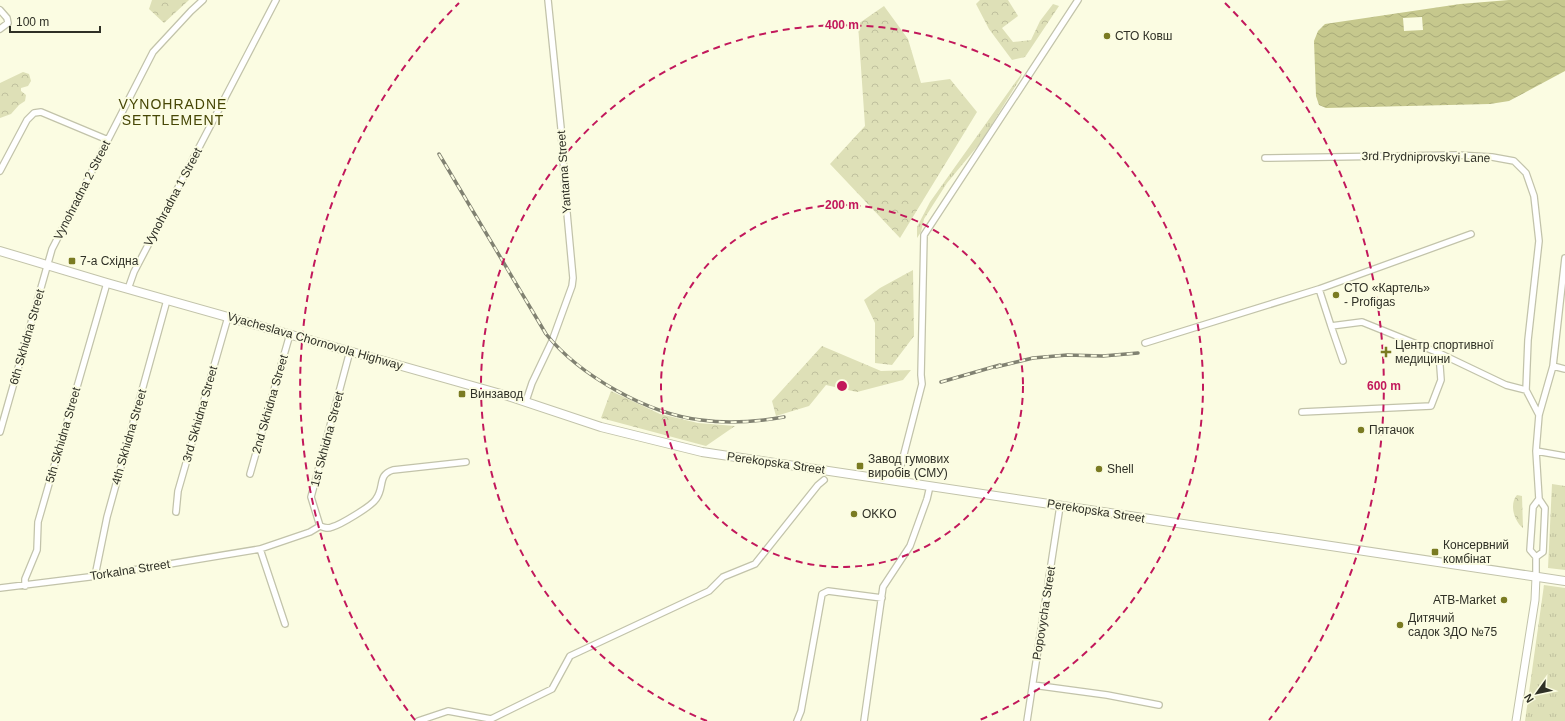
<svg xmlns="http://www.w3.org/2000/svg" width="1565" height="721" viewBox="0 0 1565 721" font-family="Arial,sans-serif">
  <defs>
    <pattern id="grass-tufts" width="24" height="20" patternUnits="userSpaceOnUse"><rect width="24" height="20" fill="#dee0b7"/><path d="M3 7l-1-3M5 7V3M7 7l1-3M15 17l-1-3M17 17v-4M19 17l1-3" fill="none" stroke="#bfc09d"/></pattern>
    <pattern id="forest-crowns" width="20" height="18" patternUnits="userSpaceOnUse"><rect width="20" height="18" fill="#dee0b7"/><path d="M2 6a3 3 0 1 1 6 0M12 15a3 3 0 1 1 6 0" fill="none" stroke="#bfc09d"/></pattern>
    <pattern id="water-waves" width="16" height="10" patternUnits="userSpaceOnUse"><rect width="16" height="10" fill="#c6c88d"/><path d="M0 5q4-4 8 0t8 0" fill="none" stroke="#aaac7a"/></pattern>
  </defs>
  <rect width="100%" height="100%" fill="#fbfce2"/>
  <path fill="url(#grass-tufts)" d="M1022 73 1021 77 981 142 947 183 924 219 921 232 917 238V227L930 202Z
    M1552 484 1565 486V570L1548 568Z
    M1544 585 1565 588V721H1525Z"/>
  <path fill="url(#forest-crowns)" d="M152 0H189L164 23 149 9Z
    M980 0H1008L1018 16 1002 28 1013 42 1031 40 1040 21 1053 4 1059 6 1025 57 1012 60 989 29 976 4Z
    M884 6 908 39 921 83 950 79 977 112 900 238 830 164 865 126 858 24Z
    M23 72 29 74 31 81 28 86 21 88V91L26 95 25 101 19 105 11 114 0 118V83Z
    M913 270 914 336 892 365 875 363V323L864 300 880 288Z
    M822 346 881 371 911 370 903 380 857 392 826 385 809 406 776 416 772 401Z
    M611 391 660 414 698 423 735 426 706 446 601 418Z
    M1517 495 1522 496 1523 528C1514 521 1509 504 1517 495Z"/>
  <path fill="url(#water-waves)" d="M1509 0H1565V71L1509 101 1490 104 1326 108 1319 105 1316 96 1314 41 1318 31 1325 24 1460 4Z"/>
  <path fill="#fbfce2" d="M1422 17 1423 30 1404 31 1403 18Z"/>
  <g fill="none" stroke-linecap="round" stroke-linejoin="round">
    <defs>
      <path id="street" d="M0 10 7 18 8 23 0 29
        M1265 158 1457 155 1492 157 1514 161 1526 173 1534 196 1539 241 1528 340 1526 390 1539 415
        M0 171 27 120 34 113 41 112 108 140
        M128 289 134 272 276 0
        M1319 289 1471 234
        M1145 343 1319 289 1331 326
        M1343 361 1331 326 1362 322 1439 353
        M1553 366 1565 369
        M526 401 532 383 552 341 572 286 573 278 566 202 561 128 548 0
        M1302 412 1431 406 1441 380 1439 353 1506 385 1526 390
        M0 432 52 249 153 52 191 11 203 0
        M1536 451 1565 456
        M250 474 290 334
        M897 481 922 384 921 375 924 235 1078 0
        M176 512 178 491 228 317
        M320 526 311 497 350 351
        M320 526C325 528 328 529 332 527 340 525 372 506 376 499 385 487 377 475 393 470L466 462
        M260 549 285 624
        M1536 557 1543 552 1545 508 1539 499 1536 451 1539 415 1553 366 1565 258
        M97 576 96 571 107 517 167 300
        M1536 577V557L1530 550 1533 507 1539 499
        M25 586V579L37 550 38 522 107 283
        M0 588 97 576 260 549 310 532 320 526
        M1033 685 1107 695 1159 705
        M418 721 448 711 491 719 552 689 570 656 709 591 723 577 755 564 818 485 824 480
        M797 721 801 711 822 594 828 591 882 598
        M864 721 883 587 910 546 927 499 930 486
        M1027 721 1060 506"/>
      <path id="secondary" d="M1516 721 1535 600 1536 577"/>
      <path id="primary" d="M0 251 107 283 508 396 601 427 702 452 1565 581"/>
    </defs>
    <use href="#street" stroke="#c2c3aa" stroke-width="8"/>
    <use href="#secondary" stroke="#c2c3aa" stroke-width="9"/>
    <use href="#primary" stroke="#c2c3aa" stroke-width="10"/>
    <use href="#street" stroke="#fff" stroke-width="5.5"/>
    <use href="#secondary" stroke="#fff" stroke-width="7"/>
    <use href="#primary" stroke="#fff" stroke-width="8"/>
    <defs>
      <path id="rail" d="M439 154 546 334C580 376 648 414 701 420 729 424 756 422 784 417
        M996 367 1033 358 1067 355 1103 356 1138 353
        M941 382 1000 365"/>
    </defs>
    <use href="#rail" stroke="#818272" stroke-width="3.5"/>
    <use href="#rail" stroke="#fbfce2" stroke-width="2" stroke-dasharray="6" stroke-linecap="butt"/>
  </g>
  <g fill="none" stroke="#c2185b" stroke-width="2" stroke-dasharray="7 5">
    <circle cx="842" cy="386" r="181"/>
    <path d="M707 721A361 361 0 1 1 977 721"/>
    <path d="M415 720A542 542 0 0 1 459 3M1225 3A542 542 0 0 1 1269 720"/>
  </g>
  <g fill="#7a7b22" stroke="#fbfce2" stroke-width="1.5">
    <circle cx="1107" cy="36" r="4"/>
    <rect x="68" y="257" width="8" height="8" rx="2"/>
    <circle cx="1336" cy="295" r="4"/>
    <path d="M1384 346h4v4h4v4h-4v4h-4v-4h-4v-4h4z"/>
    <rect x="458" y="390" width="8" height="8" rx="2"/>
    <circle cx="1361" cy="430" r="4"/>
    <rect x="856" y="462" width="8" height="8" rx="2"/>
    <circle cx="1099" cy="469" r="4"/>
    <circle cx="854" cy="514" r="4"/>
    <rect x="1431" y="548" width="8" height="8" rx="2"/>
    <circle cx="1504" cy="600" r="4"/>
    <circle cx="1400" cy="625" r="4"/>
  </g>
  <g text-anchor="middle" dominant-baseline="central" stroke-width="4" stroke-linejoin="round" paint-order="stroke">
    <g font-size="12" fill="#2f3026" stroke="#fbfce2" text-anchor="start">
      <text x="1115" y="36">СТО Ковш</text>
      <text x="80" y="261">7-а Східна</text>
      <text x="1344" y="288">СТО «Картель»<tspan x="1344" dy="14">- Profigas</tspan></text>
      <text x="1395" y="345">Центр спортивної<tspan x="1395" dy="14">медицини</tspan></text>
      <text x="470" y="394">Винзавод</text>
      <text x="1369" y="430">Пятачок</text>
      <text x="868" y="459">Завод гумових<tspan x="868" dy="14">виробів (СМУ)</tspan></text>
      <text x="1107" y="469">Shell</text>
      <text x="862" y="514">OKKO</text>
      <text x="1443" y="545">Консервний<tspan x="1443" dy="14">комбінат</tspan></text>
      <text x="1496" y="600" text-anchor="end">ATB-Market</text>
      <text x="1408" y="618">Дитячий<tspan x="1408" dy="14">садок ЗДО №75</tspan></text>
    </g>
    <g font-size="12" fill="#2f3026" stroke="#fbfce2">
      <text transform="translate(1426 157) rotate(1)">3rd Prydniprovskyi Lane</text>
      <text transform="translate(564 172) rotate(-94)">Yantarna Street</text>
      <text transform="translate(82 190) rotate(-63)">Vynohradna 2 Street</text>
      <text transform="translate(173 197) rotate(-62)">Vynohradna 1 Street</text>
      <text transform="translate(27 337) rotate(-74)">6th Skhidna Street</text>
      <text transform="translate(315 341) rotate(16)">Vyacheslava Chornovola Highway</text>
      <text transform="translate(270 404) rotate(-74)">2nd Skhidna Street</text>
      <text transform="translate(200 414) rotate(-74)">3rd Skhidna Street</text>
      <text transform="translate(63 435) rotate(-74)">5th Skhidna Street</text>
      <text transform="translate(129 437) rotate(-74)">4th Skhidna Street</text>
      <text transform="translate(327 439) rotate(-75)">1st Skhidna Street</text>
      <text transform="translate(776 463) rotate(8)">Perekopska Street</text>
      <text transform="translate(1096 511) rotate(9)">Perekopska Street</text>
      <text transform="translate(130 570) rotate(-9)">Torkalna Street</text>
      <text transform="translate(1044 613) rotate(-81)">Popovycha Street</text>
    </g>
    <g font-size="14" letter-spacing="1" fill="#464605" stroke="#fbfce2">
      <text x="173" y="104">VYNOHRADNE<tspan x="173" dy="16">SETTLEMENT</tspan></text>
    </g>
  </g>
  <circle cx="842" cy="386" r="6" fill="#c2185b" stroke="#fbfce2" stroke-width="2"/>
  <g font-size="12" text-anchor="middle" font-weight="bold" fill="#c2185b" stroke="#fbfce2" stroke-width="4" stroke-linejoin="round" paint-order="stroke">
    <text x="842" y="29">400 m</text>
    <text x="842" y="209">200 m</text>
    <text x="1384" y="390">600 m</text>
  </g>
  <g transform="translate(1537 693) rotate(237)" stroke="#fbfce2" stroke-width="3" paint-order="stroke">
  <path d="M0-3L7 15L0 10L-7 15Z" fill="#2f3026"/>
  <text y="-6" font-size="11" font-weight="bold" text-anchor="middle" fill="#2f3026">N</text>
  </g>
  <path d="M10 26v6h90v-6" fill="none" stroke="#2f3026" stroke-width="2"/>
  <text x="16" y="26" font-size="12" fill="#2f3026" stroke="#fbfce2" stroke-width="3" paint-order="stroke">100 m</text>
</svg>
